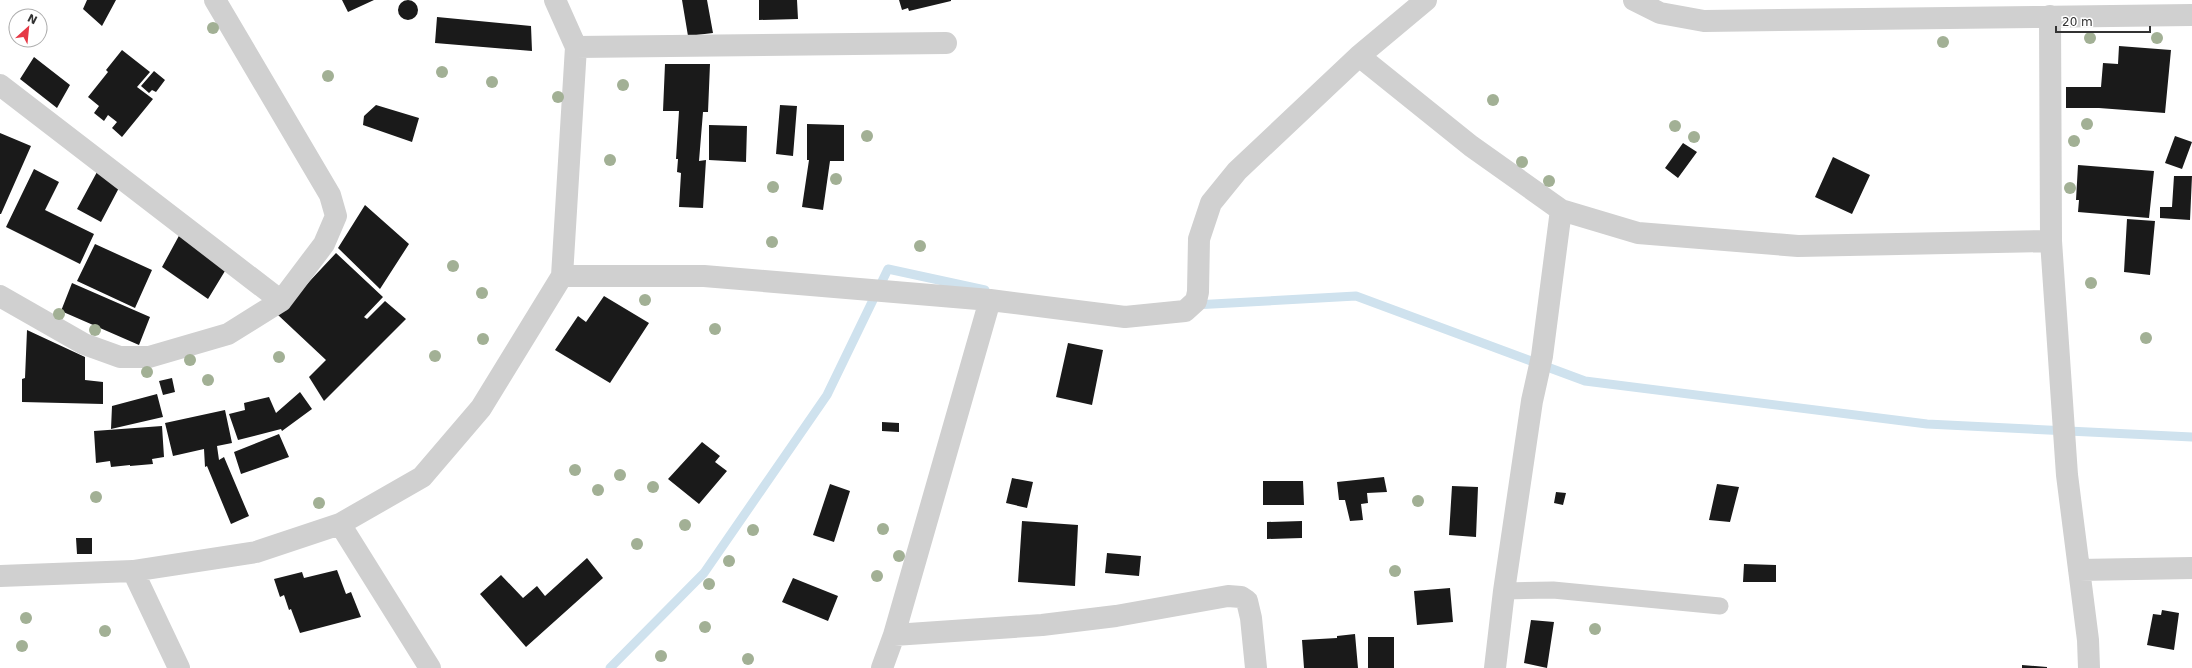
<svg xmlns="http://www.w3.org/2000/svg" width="2192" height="668" viewBox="0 0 2192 668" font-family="'DejaVu Sans',sans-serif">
  <rect width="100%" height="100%" fill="#fff"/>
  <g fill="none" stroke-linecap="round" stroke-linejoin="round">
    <path stroke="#cfe2ee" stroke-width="9" d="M1194 305 1356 296 1585 381 1927 424 2192 437
      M610 668 704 573 827 395 888 269 985 290"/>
  </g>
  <path fill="#1a1a1a" d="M87 0H116L102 26 83 9Z
    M342 0H374L348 12Z
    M682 0H707L713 33 688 36Z
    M759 0H797L798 19 759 20Z
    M899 0H951V1L909 11 908 8 902 10Z
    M398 10a10 10 0 1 1 20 0a10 10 0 1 1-20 0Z
    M437 17 531 26 532 51 435 43Z
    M2119 46 2171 50 2165 113 2099 108H2066V87H2101L2103 63 2118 64Z
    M122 50 150 72 137 87 153 99 122 137 112 128 117 122 108 115 104 121 94 113 99 106 88 97 108 72 106 70Z
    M34 57 70 85 57 108 20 79Z
    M665 64H710L708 112H703L699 161 706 160 703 208 679 207 681 173 677 172 678 159H676L679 111H663Z
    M154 71 165 80 156 92 152 90 149 93 141 86Z
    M376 105 419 118 412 142 363 125 364 116Z
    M780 105 797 106 793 156 776 154Z
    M807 124 844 125V161H830L823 210 802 207 809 160H807Z
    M709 125 747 126 746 162 709 160Z
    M0 133 31 146 1 214H0Z
    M2175 136 2192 142 2182 169 2165 163Z
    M1683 143 1697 152 1678 178 1665 168Z
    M1833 157 1870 175 1852 214 1815 197Z
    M2078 165 2154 171 2149 218 2078 212 2079 200H2076Z
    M34 169 59 182 45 210 94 234 80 264 6 227Z
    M97 172 121 184 101 222 77 209Z
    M2174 176H2192L2190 220 2160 218V207H2172Z
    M365 205 409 244 380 289 338 248Z
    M2127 219 2155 221 2150 275 2124 272Z
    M181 232 228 266 208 299 162 267Z
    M95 244 152 270 135 308 77 281Z
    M336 253 383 297 364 317 367 319 385 301 406 319 324 401 309 377 326 360 278 315Z
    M72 283 150 317 139 345 61 311Z
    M604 296 649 323 610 383 555 350 578 316 586 322Z
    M27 330 85 357V380L103 382V404L22 402V379L25 378Z
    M1068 343 1103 350 1092 405 1056 397Z
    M172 378 175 392 163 395 159 381Z
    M300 392 312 409 282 431 281 429 238 440 229 414 245 410 244 403 269 397 276 413Z
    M157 394 163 417 111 429 112 406Z
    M225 410 232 443 217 446 219 460 224 457 249 516 231 524 207 466 205 467 204 449 173 456 165 423Z
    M882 422 899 423V432L882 431Z
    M162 426 164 457 152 459 153 464 130 466V465L111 467 110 461 96 463 94 431Z
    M279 434 289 457 241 474 234 452Z
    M702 442 720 456 715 462 727 471 699 504 668 479Z
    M1384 477 1387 492 1367 493 1368 503 1361 504 1363 520 1350 521 1345 500H1339L1337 482Z
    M1012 478 1033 482 1027 508 1006 503Z
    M1263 481H1303L1304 505H1263Z
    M830 484 850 491 834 542 813 535Z
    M1717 484 1739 487 1730 522 1709 520Z
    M1452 486 1478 487 1476 537 1449 535Z
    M1556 492 1566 493 1563 505 1554 503Z
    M1022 521 1078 525 1075 586 1018 582Z
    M1302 521V538L1267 539V522Z
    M76 538H92V554H77Z
    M1107 553 1141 556 1139 576 1105 573Z
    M587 558 603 578 526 647 480 594 501 575 523 598 537 586 545 596Z
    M1744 564 1776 565V582H1743Z
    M337 570 346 594 351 592 361 617 300 633 291 609 289 610 284 595 280 597 274 579 302 572 304 578Z
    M793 578 838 596 828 621 782 602Z
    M1450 588 1453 622 1417 625 1414 591Z
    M2162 610 2179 613 2174 650 2147 645 2153 614 2161 615Z
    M1531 620 1554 622 1547 668 1524 663Z
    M1355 634 1358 668H1304L1302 640 1337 638V636Z
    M1368 637H1394V668H1368Z
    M2022 665 2047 667V668H2022Z"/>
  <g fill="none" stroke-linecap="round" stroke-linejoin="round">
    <path stroke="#d0d0d0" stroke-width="17" d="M1504 591 1553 590 1720 606"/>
    <path stroke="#d0d0d0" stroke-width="22" d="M1634 0 1660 13 1704 21 2192 15
      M2050 16 2051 241 2067 475 2088 640 2089 668
      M576 47 946 43
      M1359 56 1471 146 1561 210 1638 233 1798 246 2051 241
      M0 85 281 301
      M562 276H704L990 300 1125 317 1185 311 1196 301 1198 292 1199 239 1211 203 1237 171 1359 56 1426 0
      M0 296 84 344 120 357H149L228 334 281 301 324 244 336 216 330 195 215 0
      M340 524 430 668
      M2079 570 2192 568
      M133 571 179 668
      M0 576 133 571 256 552 340 524 422 477 481 408 562 276 576 47 555 0
      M894 635 1042 625 1116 616 1228 596 1241 597 1247 601 1251 618 1256 668
      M882 668 894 635 990 300
      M1495 668 1504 591 1532 401 1542 356 1561 210"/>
  </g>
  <g fill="#a2b095">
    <circle cx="213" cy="28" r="6"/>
    <circle cx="2090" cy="38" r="6"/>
    <circle cx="2157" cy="38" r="6"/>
    <circle cx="1943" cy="42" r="6"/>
    <circle cx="442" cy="72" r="6"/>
    <circle cx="328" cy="76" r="6"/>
    <circle cx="492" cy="82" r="6"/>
    <circle cx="623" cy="85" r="6"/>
    <circle cx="558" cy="97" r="6"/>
    <circle cx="1493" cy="100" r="6"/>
    <circle cx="2087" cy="124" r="6"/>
    <circle cx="1675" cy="126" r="6"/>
    <circle cx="867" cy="136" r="6"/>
    <circle cx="1694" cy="137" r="6"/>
    <circle cx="2074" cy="141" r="6"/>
    <circle cx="610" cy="160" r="6"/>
    <circle cx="1522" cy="162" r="6"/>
    <circle cx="836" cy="179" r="6"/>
    <circle cx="1549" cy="181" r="6"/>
    <circle cx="773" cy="187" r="6"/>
    <circle cx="2070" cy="188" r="6"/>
    <circle cx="772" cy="242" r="6"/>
    <circle cx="920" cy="246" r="6"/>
    <circle cx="453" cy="266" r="6"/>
    <circle cx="2091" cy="283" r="6"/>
    <circle cx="482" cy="293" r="6"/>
    <circle cx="645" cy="300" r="6"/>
    <circle cx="59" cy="314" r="6"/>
    <circle cx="715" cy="329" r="6"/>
    <circle cx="95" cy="330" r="6"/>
    <circle cx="2146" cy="338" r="6"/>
    <circle cx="483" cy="339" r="6"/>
    <circle cx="435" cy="356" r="6"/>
    <circle cx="279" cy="357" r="6"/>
    <circle cx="190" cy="360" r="6"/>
    <circle cx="147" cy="372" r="6"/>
    <circle cx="208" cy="380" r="6"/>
    <circle cx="575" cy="470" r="6"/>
    <circle cx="620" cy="475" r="6"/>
    <circle cx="653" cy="487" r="6"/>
    <circle cx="598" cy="490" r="6"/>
    <circle cx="96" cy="497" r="6"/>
    <circle cx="1418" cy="501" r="6"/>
    <circle cx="319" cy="503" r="6"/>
    <circle cx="685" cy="525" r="6"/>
    <circle cx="883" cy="529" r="6"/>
    <circle cx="753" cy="530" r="6"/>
    <circle cx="637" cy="544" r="6"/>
    <circle cx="899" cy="556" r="6"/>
    <circle cx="729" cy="561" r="6"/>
    <circle cx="1395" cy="571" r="6"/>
    <circle cx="877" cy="576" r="6"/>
    <circle cx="709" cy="584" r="6"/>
    <circle cx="26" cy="618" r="6"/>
    <circle cx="705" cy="627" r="6"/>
    <circle cx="1595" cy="629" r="6"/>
    <circle cx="105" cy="631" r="6"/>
    <circle cx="22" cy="646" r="6"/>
    <circle cx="661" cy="656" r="6"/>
    <circle cx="748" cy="659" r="6"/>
  </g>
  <g transform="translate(28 28) rotate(27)"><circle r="19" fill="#ffffff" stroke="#adadad"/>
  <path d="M0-3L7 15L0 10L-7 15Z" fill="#e63946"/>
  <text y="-6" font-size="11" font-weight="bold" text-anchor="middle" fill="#333333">N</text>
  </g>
  <path d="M2056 26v6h94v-6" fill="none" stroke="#333333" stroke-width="2"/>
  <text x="2062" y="26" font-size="12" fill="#333333" stroke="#ffffff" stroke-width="3" paint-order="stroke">20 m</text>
</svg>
